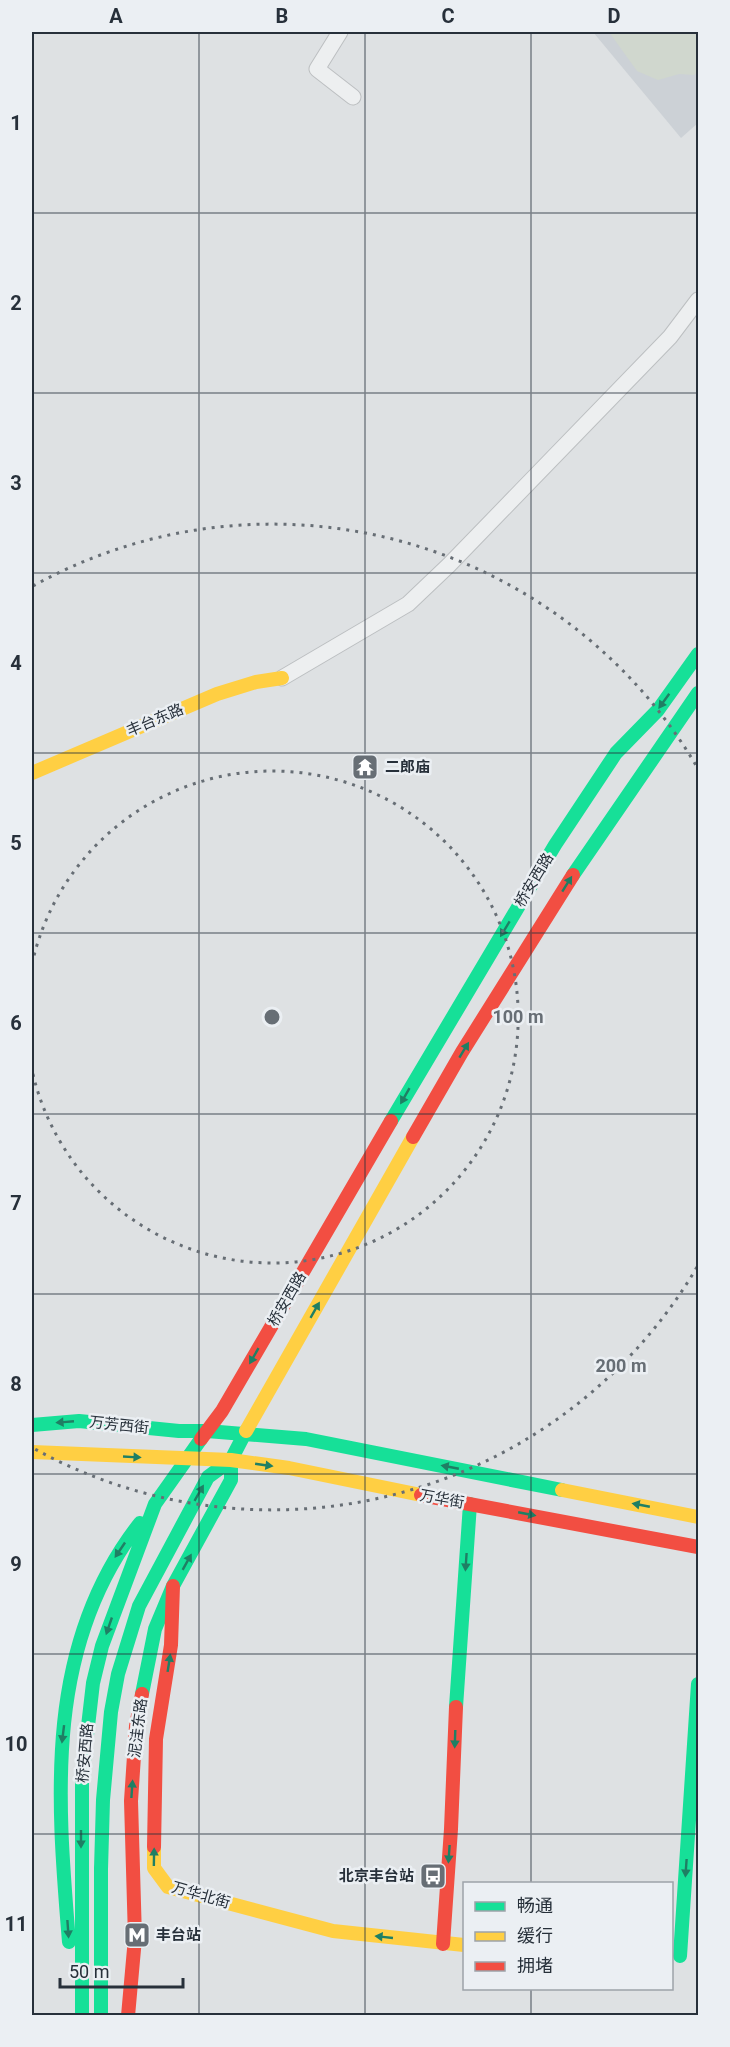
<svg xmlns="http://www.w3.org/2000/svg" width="730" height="2047" viewBox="0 0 730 2047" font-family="Roboto,'Noto Sans SC',sans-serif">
  <rect width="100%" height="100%" fill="#dee1e3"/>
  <path fill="#ccd1d6" d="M593 32H698V123L681 138Z"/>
  <path fill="#d0d7ce" d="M609 32H698V71L694 75 679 74 658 80 637 71Z"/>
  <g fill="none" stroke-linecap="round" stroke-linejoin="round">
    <defs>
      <path id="street" d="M340 32 317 69 353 97
        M282 678 408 604 449 565 670 337 698 300"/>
    </defs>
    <use href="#street" stroke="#bcbfc1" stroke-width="17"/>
    <use href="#street" stroke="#edeff0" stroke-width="15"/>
    <path stroke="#16e098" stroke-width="14" d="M573 875 698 693
      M391 1121 555 845 616 753 658 710 698 654
      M32 1425 79 1421 179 1431H207L306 1439 562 1490
      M142 1694 155 1629 173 1586 231 1480V1460
      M456 1707 470 1504
      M101 1869 103 1800 111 1712 118 1674 139 1606 208 1477 231 1460 246 1431
      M69 1942C57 1797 44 1645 140 1523
      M680 1956 698 1684
      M82 2016V1778L93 1683 102 1646 155 1504 201 1439"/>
    <path stroke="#ffcf43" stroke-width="14" d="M32 773 217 694 256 682 282 678
      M246 1431 413 1137
      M32 1452 231 1460 289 1468 421 1495
      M562 1490 698 1517
      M154 1847V1868L168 1887 333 1931 464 1945"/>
    <path stroke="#f24e42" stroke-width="14" d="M413 1137 462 1052 573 875
      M201 1439 222 1411 391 1121
      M421 1495 698 1547
      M154 1847 156 1739 171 1645 173 1586
      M443 1944 451 1829 456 1707
      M128 2016 135 1938 131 1801 136 1726 142 1694"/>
    <path stroke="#16e098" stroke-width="14" d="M101 1869V2016"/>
  </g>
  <defs><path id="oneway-solid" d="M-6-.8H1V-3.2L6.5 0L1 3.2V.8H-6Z" transform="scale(1.5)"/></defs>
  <g fill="#1f7f64">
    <use href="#oneway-solid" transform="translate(664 701) rotate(126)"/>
    <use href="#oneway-solid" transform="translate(567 884) rotate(-58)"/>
    <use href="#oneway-solid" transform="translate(505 929) rotate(121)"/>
    <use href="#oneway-solid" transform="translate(464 1050) rotate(-59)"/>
    <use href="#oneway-solid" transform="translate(405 1096) rotate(120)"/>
    <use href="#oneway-solid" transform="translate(315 1310) rotate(-60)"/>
    <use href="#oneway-solid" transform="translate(254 1356) rotate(120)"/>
    <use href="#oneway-solid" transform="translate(65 1422) rotate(175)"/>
    <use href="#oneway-solid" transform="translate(132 1457) rotate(3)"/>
    <use href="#oneway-solid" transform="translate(264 1465) rotate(8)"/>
    <use href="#oneway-solid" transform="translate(450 1467) rotate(-169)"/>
    <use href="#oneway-solid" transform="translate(199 1493) rotate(-60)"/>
    <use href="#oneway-solid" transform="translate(641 1505) rotate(-169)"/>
    <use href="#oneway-solid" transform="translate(527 1514) rotate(11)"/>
    <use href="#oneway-solid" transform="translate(120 1550) rotate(124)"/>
    <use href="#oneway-solid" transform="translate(187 1562) rotate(-61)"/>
    <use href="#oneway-solid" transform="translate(466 1562) rotate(94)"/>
    <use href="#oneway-solid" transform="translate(109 1626) rotate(109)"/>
    <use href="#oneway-solid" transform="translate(169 1663) rotate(-81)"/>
    <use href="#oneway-solid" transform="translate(63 1734) rotate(97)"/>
    <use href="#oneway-solid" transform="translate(455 1739) rotate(92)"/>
    <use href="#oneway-solid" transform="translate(132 1789) rotate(-86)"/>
    <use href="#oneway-solid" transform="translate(81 1839) rotate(90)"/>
    <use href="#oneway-solid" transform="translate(449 1854) rotate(94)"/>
    <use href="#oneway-solid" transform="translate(154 1857) rotate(-89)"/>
    <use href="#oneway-solid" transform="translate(686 1868) rotate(94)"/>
    <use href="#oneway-solid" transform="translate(68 1929) rotate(86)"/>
    <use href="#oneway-solid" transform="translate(384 1937) rotate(-174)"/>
  </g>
  <path fill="none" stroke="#27303a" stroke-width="1.5" stroke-opacity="0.55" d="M199 32V2016M365 32V2016M531 32V1884M32 213H698M32 393H698M32 573H698M32 753H698M32 933H698M32 1114H698M32 1294H698M32 1474H698M32 1654H698M32 1834H698M531 1988V2016"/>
  <g fill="none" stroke="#676e75" stroke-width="3" stroke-dasharray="3 6">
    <path d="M32 964A246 246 0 1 1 32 1070"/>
    <path d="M697 1267A493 493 0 0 1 33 1448M33 586A493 493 0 0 1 697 767"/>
  </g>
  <defs>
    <symbol id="temple-square" viewBox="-11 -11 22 22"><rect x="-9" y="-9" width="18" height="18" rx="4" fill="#676e75" stroke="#ebeff3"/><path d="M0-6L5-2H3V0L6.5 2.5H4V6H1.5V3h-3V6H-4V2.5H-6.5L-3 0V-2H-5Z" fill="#fff"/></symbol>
    <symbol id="bus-square" viewBox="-11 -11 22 22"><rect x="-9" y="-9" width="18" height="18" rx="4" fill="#676e75" stroke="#ebeff3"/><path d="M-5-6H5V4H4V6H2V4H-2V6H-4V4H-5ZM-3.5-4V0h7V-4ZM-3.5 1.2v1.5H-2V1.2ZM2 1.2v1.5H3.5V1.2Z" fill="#fff"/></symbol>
    <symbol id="metro-square" viewBox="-11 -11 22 22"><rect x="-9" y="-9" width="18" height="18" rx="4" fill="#676e75" stroke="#ebeff3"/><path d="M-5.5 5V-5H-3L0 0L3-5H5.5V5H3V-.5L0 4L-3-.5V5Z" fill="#fff"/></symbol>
  </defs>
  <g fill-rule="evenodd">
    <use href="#temple-square" x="350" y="752" width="30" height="30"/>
    <use href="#bus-square" x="418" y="1861" width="30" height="30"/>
    <use href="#metro-square" x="122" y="1920" width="30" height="30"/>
  </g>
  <g text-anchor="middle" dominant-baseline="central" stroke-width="5" stroke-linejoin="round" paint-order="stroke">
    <g font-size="15" fill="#27303a" stroke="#ebeff3">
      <text transform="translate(155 720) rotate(-23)">丰台东路</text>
      <text transform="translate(534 880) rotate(-59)">桥安西路</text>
      <text transform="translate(287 1299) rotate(-60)">桥安西路</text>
      <text transform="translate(119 1425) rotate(6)">万芳西街</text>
      <text transform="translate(442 1499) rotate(10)">万华街</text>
      <text transform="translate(138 1728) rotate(-83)">泥洼东路</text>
      <text transform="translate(85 1753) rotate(-85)">桥安西路</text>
      <text transform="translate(201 1895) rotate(16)">万华北街</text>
    </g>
    <g font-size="15" font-weight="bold" fill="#27303a" stroke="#ebeff3" text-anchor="start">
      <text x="385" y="767">二郎庙</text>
      <text x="414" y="1876" text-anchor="end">北京丰台站</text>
      <text x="156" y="1935">丰台站</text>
    </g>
  </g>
  <circle cx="272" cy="1017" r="9" fill="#676e75" stroke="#ebeff3" stroke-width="3"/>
  <g font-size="18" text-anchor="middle" font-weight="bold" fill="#676e75" stroke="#ebeff3" stroke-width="5" stroke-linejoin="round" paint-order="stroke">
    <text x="518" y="1023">100 m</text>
    <text x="621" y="1372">200 m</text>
  </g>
  <rect width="730" height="2047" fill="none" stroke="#ebeff3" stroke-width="66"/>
  <rect x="463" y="1882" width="210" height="108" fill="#ebeff3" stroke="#9da3a9" stroke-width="1.5"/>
  <rect x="475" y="1902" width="30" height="9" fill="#16e098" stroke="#9da3a9" stroke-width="1.5"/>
  <text x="517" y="1912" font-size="18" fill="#27303a">畅通</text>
  <rect x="475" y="1932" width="30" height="9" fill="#ffcf43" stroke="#9da3a9" stroke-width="1.5"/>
  <text x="517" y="1942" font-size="18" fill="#27303a">缓行</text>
  <rect x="475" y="1962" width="30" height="9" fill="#f24e42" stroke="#9da3a9" stroke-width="1.5"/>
  <text x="517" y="1972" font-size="18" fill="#27303a">拥堵</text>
  <path d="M60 1978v9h123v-9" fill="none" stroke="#27303a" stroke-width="3"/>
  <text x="69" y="1978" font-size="18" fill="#27303a" stroke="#ebeff3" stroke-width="4.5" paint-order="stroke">50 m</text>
  <rect x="33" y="33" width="664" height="1981" fill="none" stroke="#27303a" stroke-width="2"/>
  <g font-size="20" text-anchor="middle" font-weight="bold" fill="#27303a">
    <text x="116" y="23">A</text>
    <text x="282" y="23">B</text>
    <text x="448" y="23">C</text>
    <text x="614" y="23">D</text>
    <text x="16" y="130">1</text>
    <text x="16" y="310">2</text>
    <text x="16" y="490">3</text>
    <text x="16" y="670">4</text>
    <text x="16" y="850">5</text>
    <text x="16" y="1030">6</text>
    <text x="16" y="1210">7</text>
    <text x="16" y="1391">8</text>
    <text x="16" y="1571">9</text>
    <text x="16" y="1751">10</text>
    <text x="16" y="1931">11</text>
  </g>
</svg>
